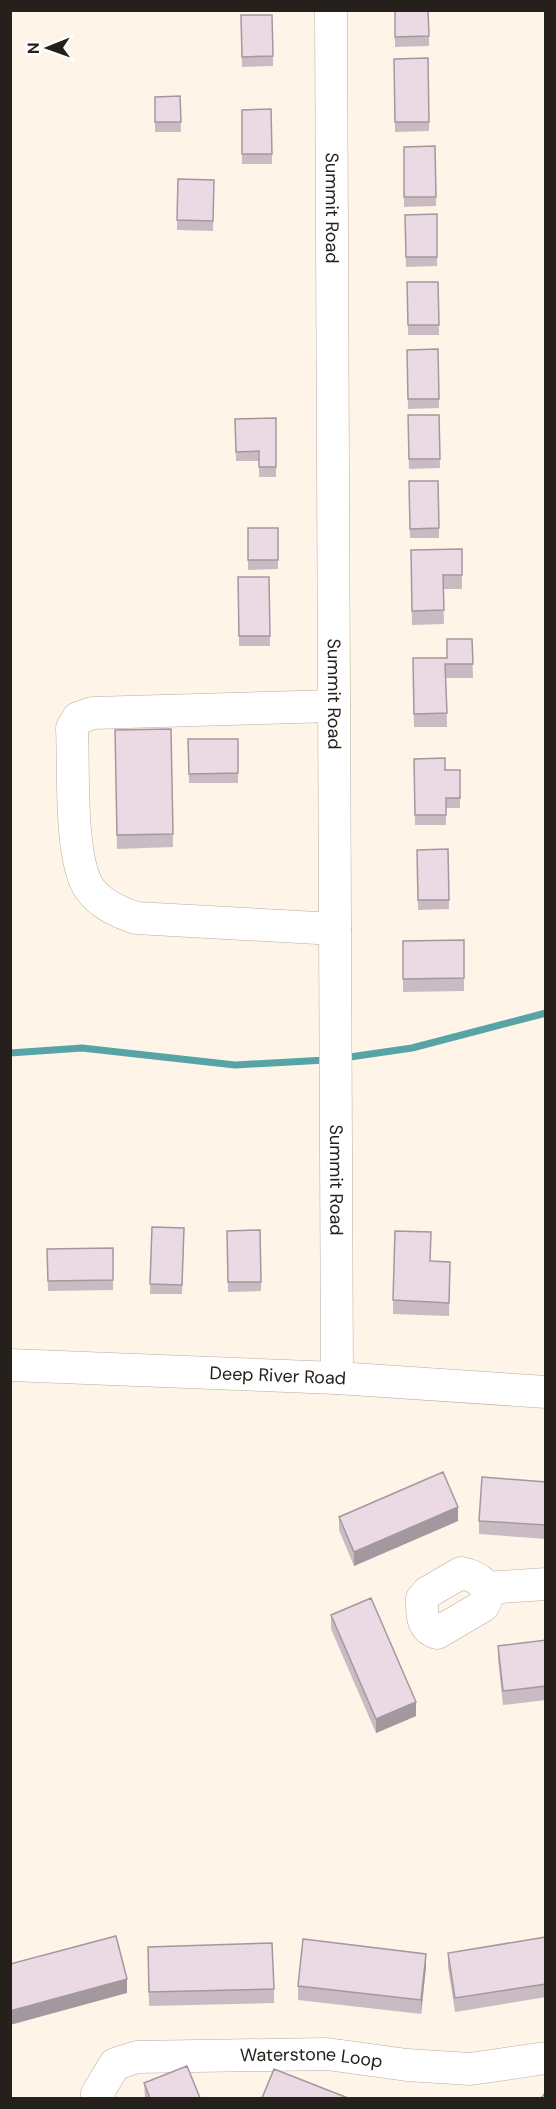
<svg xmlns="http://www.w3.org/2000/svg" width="556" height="2109" viewBox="0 0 556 2109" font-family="'DM Sans',sans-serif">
  <rect width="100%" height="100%" fill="#fef4e8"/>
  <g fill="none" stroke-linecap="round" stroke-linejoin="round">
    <path stroke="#57a4a6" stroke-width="7" d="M10 1053 82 1048 235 1065 326 1060
      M343 1058 412 1048 546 1013"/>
    <defs>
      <g id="minor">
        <path id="s1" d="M331 10 337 1378"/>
        <path d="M334 706 93 713 78 718 72 728C74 768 69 857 89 888 100 904 118 912 136 918L335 929"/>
        <path id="s2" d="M10 1365 337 1378 546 1392"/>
        <path d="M461 1573C477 1576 496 1587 483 1606L437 1633C421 1628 422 1614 422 1599L428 1592Z"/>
        <path d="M486 1588 546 1584"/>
        <path id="s3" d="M99 2098 97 2094 115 2064 137 2057 327 2054 407 2065 470 2069 546 2058"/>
      </g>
    </defs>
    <use href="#minor" stroke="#b9ad9f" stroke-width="33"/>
    <use href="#minor" stroke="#fff" stroke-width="32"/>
  </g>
  <path fill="#cabbc3" d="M395 10 429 36V46L395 47Z
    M241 15 273 56V66L242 67Z
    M394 59 429 122V131L395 132Z
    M180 96 181 132H155V97Z
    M242 110 272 154V164H242Z
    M404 147 436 197V206L404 207Z
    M214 180 213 231 177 230V220Z
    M405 215 437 257V266L406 267Z
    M407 282H438L439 335H408Z
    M438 349 439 408 408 409 407 350Z
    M408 415H439L440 468 409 469Z
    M276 418V477H259V461H236L235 419Z
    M409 481 439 528V538H410Z
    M248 528 278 560V569L248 570Z
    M462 549V589H443L444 624 412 625 411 550Z
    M238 577 270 636V646H239Z
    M472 639 473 678H446L447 727H414L413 658H447Z
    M171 729 173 847 117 849 115 730Z
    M188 739H238V783H189Z
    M414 759 445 770H460V808H446V825H415Z
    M448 849 449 909 418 910 417 850Z
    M403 941 464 978V991L403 992Z
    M152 1227 184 1228 182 1294H150Z
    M227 1231 261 1282V1291L228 1292Z
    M113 1248V1290L48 1291 47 1249Z
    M430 1261 450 1276 449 1316 393 1314V1300Z
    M546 1482V1539L479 1534V1521Z
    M339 1517 458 1521 354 1566 339 1530Z
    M331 1615 416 1716 376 1733 331 1629Z
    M546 1640V1700L503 1705 498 1660V1646Z
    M546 1937V1997L455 2012 448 1967V1953Z
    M148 1947 274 1989V2003L149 2006Z
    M426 1967 421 2014 298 2000V1986Z
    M144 2083 200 2098H145Z"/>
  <path fill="#a4989f" d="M458 1507V1521L354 1566V1552Z
    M416 1702V1716L376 1733V1719Z
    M426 1954V1967L421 2014V2000Z
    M127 1979V1993L10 2025V2011Z"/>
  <path fill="#ebd9e3" stroke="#a4989f" stroke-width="1.5" d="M395 10H428L429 36 395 37Z
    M241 15H272L273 56 242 57Z
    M428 58 429 122H395L394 59Z
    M180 96 181 122H155V97Z
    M271 109 272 154H242V110Z
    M435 146 436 197H404V147Z
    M178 179 214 180 213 221 177 220Z
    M437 214V257H406L405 215Z
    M407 282H438L439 325H408Z
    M438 349 439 399H408L407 350Z
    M408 415H439L440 459H409Z
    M276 418V467H259V451L236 452 235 419Z
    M409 481H438L439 528 410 529Z
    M248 528H278V560H248Z
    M462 549V575H443L444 610 412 611 411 550Z
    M238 577H269L270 636H239Z
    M447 639H472L473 664H445L447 713 414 714 413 658H447Z
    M171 729 173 834 117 835 115 730Z
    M188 739H238V773L189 774Z
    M445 758V770H460V798H446V815H415L414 759Z
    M448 849 449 900H418L417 850Z
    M464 940V978L403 979V941Z
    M152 1227 184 1228 182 1285 150 1284Z
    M260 1230 261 1282H228L227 1231Z
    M395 1231 431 1232 430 1261 450 1262 449 1303 393 1300Z
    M113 1248V1280L48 1281 47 1249Z
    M443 1472 458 1507 354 1552 339 1517Z
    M482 1477 546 1482V1525L479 1521Z
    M371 1598 416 1702 376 1719 331 1615Z
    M546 1640V1686L503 1691 498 1646Z
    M116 1936 127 1979 10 2011V1964Z
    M546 1937V1984L455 1998 448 1953Z
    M303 1939 426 1954 421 2000 298 1986Z
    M272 1943 274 1989 149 1992 148 1947Z
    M187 2066 200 2098H150L144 2083Z
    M274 2069 348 2098H262Z
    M546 2092V2098H541Z"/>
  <g text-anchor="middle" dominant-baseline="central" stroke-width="5" stroke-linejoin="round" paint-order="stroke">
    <g font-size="18" fill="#25201b" stroke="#fff">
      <text stroke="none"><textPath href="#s1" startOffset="198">Summit Road</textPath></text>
      <text stroke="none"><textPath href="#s1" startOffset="684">Summit Road</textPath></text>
      <text stroke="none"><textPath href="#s1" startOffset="1170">Summit Road</textPath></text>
      <text stroke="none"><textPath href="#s2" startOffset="268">Deep River Road</textPath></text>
      <text stroke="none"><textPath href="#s3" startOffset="237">Waterstone Loop</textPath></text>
    </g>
  </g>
  <rect width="556" height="2109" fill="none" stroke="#25201b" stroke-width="24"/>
  <g transform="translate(48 48) rotate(269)" stroke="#ffffff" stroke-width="4.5" paint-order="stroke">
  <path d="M0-4.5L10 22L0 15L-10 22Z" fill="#25201b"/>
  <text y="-9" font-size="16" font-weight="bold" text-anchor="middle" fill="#25201b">N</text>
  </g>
</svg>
